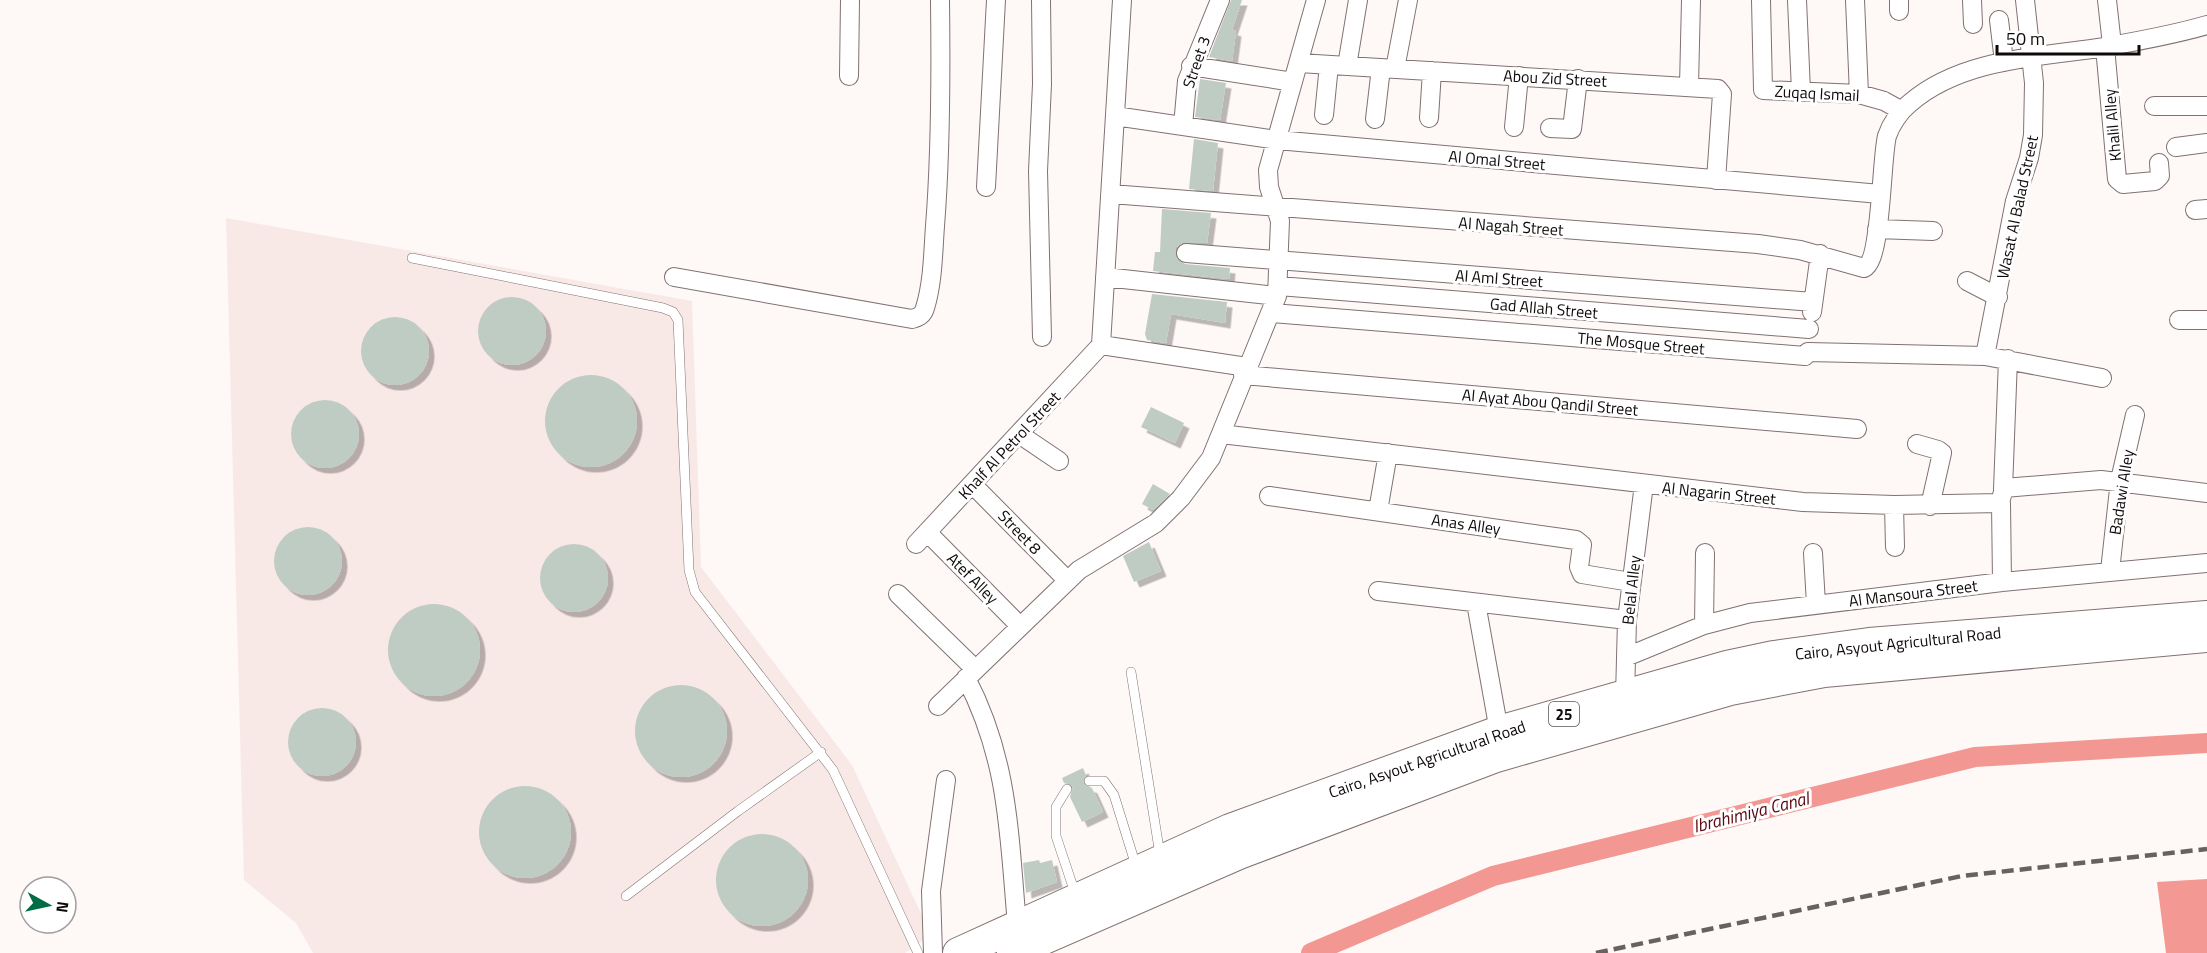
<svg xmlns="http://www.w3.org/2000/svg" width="2207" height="953" viewBox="0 0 2207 953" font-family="'Titillium Web',sans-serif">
  <defs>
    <filter id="shadow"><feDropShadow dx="5.5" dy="5.5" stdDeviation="0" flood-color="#0004"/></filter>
  </defs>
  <rect width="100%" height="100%" fill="#fef8f7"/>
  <path fill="#f8e9e7" d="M226 218 692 301 701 567 852 765 931 935 905 953H313L296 923 244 880Z"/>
  <path fill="#f39893" d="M2207 879V953H2166L2157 882Z"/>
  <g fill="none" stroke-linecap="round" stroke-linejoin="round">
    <path stroke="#f29792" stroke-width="20" d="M1311 953 1493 876 1975 757 2207 743"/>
  </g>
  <path fill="#bfccc4" filter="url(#shadow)" d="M1231 0H1242L1232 30 1236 31 1232 61 1209 57Z
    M1200 79 1226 83 1220 120 1195 117Z
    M1194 139 1218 143 1213 191 1189 189Z
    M1162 209 1211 213 1207 243H1182L1176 247V257L1185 264 1230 268 1229 279 1153 271 1155 252H1160Z
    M1152 294 1227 302 1225 323 1171 314 1166 343 1147 340 1145 334Z
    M478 331a34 34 0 1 1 68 0a34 34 0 1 1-68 0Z
    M361 351a34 34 0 1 1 68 0a34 34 0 1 1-68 0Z
    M545 421a46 46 0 1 1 92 0a46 46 0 1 1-92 0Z
    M291 434a34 34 0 1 1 68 0a34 34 0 1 1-68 0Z
    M1151 407 1184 423 1175 443 1141 427Z
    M1153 484 1170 494 1153 510 1142 504Z
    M274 561a34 34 0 1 1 68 0a34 34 0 1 1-68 0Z
    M1149 542 1161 571 1134 582 1123 556Z
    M540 578a34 34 0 1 1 68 0a34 34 0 1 1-68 0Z
    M388 650a46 46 0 1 1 92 0a46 46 0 1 1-92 0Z
    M635 731a46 46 0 1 1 92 0a46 46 0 1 1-92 0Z
    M288 742a34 34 0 1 1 68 0a34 34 0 1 1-68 0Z
    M1083 768 1086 775 1083 784 1092 788 1103 812 1082 822 1070 797 1073 786 1064 783 1062 778Z
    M479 832a46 46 0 1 1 92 0a46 46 0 1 1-92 0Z
    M716 880a46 46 0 1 1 92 0a46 46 0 1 1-92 0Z
    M1039 860 1040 863 1052 860 1057 882 1026 893 1023 863Z"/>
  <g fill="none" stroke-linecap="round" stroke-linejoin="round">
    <defs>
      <path id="service" d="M412 258 663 308 673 312 678 320 689 570 695 592 833 770 918 953
        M1131 672 1160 855
        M1089 781H1104L1114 795 1136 866
        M1067 789 1056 807V836L1076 896
        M626 896 738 811 821 752"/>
      <path id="minor" d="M1041 0 1042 84 1038 171 1042 337
        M1761 0 1763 90 1859 94 1884 101 1902 111
        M1797 0 1801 91
        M1855 0 1859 94
        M1899 0V11
        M1972 0 1973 24
        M2107 0 2112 45
        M1999 20 2004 62
        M2105 47 2117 179 2123 184 2155 181 2160 176 2159 163
        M1299 63 1718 89 1722 94 1716 180
        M1191 66 1293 82
        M1347 66 1358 0
        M1395 69 1408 0
        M849 76 850 0
        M1689 86 1691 0
        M2154 106H2207
        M1324 115 1329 65
        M1115 116 1277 140 1880 194
        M1429 118 1432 71
        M1375 119 1381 68
        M1183 126 1187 81 1220 0
        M1514 127 1519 76
        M1550 128 1572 129 1578 79
        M2176 147 2207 143
        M986 187 996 0
        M1111 194 1758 244 1800 250 1864 268C1882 260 1881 159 1887 136 1891 124 1900 111 1910 103 1962 58 2041 57 2105 47 2139 41 2173 35 2207 25
        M2195 210 2207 209
        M1877 229 1933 231
        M1186 253 1813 302
        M674 277 912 319C919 317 923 315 925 308 933 282 933 253 935 226 941 150 941 75 940 0
        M1105 277 1277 296
        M1967 281 1998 297
        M1279 286 1809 329
        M1812 312 1820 254
        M1272 313 1805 356 1808 352 1985 356 2102 378
        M2179 320H2207
        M1101 345 1122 0
        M1101 345 1247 367
        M1985 356 2015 201 2029 158 2033 135 2034 83 2025 0
        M1243 375 1857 429
        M1019 434 1059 461
        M1221 434 1803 502 1894 505 2000 503 2004 488 2101 480 2207 493
        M1917 444 1938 450 1942 453 1930 506
        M972 484 1067 580
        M2003 489 2008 359
        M1269 496 1576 540 1582 545 1579 567 1582 574 1631 582
        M2001 503 2002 582
        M1894 505 1895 547
        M1378 511 1388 453
        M927 532 1019 625
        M916 544 1101 345
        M1813 553 1816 604
        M2110 571 2120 480 2135 415
        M1378 591 1627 620
        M898 594 975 669
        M1476 603 1499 731
        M1704 625 1705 553
        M1626 657 1704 625 1750 613 2002 582 2207 563
        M966 678C1009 760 1009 835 1017 925
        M1625 697 1627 620 1644 484
        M938 706 1079 570 1156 523 1181 498 1211 458 1277 296 1280 221 1269 187 1268 170 1316 0
        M933 953 931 891 946 780"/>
      <path id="trunk" d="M958 953 1230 829 1499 731 1727 666 1774 656 1869 643 2207 616
        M1012 953 1239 854 1496 757 1730 690 1824 672 2207 637"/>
    </defs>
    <use href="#service" stroke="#807271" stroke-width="10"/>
    <use href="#minor" stroke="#807271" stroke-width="20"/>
    <use href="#trunk" stroke="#807271" stroke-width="32"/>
    <use href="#service" stroke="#fff" stroke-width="9"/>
    <use href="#minor" stroke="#fff" stroke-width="18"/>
    <use href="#trunk" stroke="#fff" stroke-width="30"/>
    <path stroke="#676261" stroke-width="4.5" stroke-dasharray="12 6" stroke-linecap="butt" d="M1596 953 1962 876 2207 849"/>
  </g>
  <g text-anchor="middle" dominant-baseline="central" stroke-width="6" stroke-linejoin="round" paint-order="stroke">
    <rect fill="#fff" stroke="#575453" stroke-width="1.5" x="1549" y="702" width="30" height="24" rx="4.5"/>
    <g font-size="15" font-weight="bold" fill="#0f0a09">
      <text x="1564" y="714">25</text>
    </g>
    <g font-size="16" fill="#0f0a09" stroke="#fff">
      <text transform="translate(1196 62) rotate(-71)">Street 3</text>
      <text transform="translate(1555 78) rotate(3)">Abou Zid Street</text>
      <text transform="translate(1817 93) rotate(3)">Zuqaq Ismail</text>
      <text transform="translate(2112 125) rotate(-95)">Khalil Alley</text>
      <text transform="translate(1497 160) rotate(5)">Al Omal Street</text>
      <text transform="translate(2017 207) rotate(-78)">Wasat Al Balad Street</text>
      <text transform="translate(1511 226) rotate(4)">Al Nagah Street</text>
      <text transform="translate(1499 278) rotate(4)">Al Aml Street</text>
      <text transform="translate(1544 308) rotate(5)">Gad Allah Street</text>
      <text transform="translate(1641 343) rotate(5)">The Mosque Street</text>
      <text transform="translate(1550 402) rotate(5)">Al Ayat Abou Qandil Street</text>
      <text transform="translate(1009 445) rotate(-47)">Khalf Al Petrol Street</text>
      <text transform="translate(2121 492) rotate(-81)">Badawi Alley</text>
      <text transform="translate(1719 493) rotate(6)">Al Nagarin Street</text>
      <text transform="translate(1466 524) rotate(8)">Anas Alley</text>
      <text transform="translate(1020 532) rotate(46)">Street 8</text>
      <text transform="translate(973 578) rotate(45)">Atef Alley</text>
      <text transform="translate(1631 590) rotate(-84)">Belal Alley</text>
      <text transform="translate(1913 593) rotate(-7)">Al Mansoura Street</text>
      <text transform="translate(1898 643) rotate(-6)">Cairo, Asyout Agricultural Road</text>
      <text transform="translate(1427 759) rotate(-19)">Cairo, Asyout Agricultural Road</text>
    </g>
    <g font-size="18" font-style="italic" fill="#5a0910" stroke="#fff">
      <text transform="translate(1751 812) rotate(-14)">Ibrahimiya Canal</text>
    </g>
  </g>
  <g transform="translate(48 905) rotate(98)"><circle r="28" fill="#ffffff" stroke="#9f9d9d" stroke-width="1.5"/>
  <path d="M0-4.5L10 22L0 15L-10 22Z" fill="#006d44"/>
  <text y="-9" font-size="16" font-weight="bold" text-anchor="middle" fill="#0f0a09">N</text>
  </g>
  <path d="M1997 45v9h142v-9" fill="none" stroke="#0f0a09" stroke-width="3"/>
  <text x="2006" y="45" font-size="18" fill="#0f0a09" stroke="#ffffff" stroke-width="4.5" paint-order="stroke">50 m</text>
</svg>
